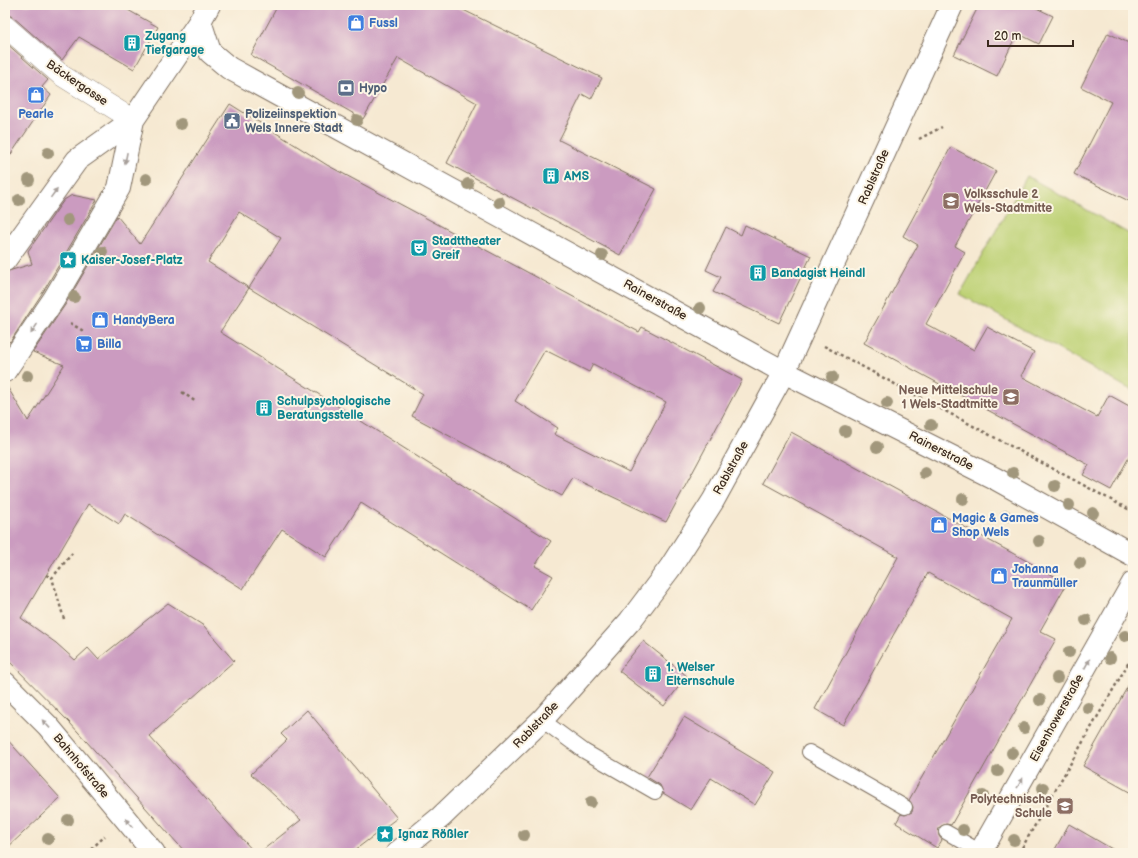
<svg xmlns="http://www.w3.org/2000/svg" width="1138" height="858" viewBox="0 0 1138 858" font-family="'Balsamiq Sans',sans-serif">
  <rect width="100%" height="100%" fill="#fcf5e5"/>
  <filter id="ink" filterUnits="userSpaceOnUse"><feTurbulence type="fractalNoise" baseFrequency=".025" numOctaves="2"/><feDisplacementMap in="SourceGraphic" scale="8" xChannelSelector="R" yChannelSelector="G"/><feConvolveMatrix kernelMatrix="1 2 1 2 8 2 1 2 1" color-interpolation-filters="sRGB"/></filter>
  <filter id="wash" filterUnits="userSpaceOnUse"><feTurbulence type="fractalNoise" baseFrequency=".012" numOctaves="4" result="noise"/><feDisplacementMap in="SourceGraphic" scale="16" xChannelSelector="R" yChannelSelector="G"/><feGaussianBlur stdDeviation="0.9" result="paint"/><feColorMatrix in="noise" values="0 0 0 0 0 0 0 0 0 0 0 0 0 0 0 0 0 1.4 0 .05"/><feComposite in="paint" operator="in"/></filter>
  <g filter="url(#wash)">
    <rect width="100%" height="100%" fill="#f6e9d2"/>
    <path fill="#bdd174" stroke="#7c7e49" d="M1027 176 1133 236V391L960 294Z"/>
    <g id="blocks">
      <path fill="#cb9bc0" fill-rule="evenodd" d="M5 5H119L158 27 134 69 79 37 62 60 13 17 5 14Z
        M278 5H453L602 78 591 99 582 94 559 140 656 189 620 255 447 163 477 103 398 58 363 119 251 55Z
        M979 5H1030L1053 16 1039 44 1017 33 997 76 954 55Z
        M1108 33 1133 45V203L1074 174 1111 102 1081 87Z
        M5 42 48 80 42 87 51 95 5 163Z
        M230 104 327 165 639 332 642 327 742 380 666 522 573 478 562 496 412 416 423 394 249 288 220 332 551 541 535 566 553 576 531 610 361 503 326 557 282 529 243 589 125 514 119 524 88 504 21 618 56 643 75 660 88 648 98 659 168 603 204 626 234 661 149 736 255 853H186L70 723 5 657V383L28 421 64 365 33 352 65 305 117 216 140 244ZM239 212 281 238 249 288 208 262ZM545 350 589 372 593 364 666 402 629 472 554 434 558 428 515 401Z
        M951 147 996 171 955 246 965 252 926 324 974 350 987 327 1034 352 1021 376 1097 417 1109 395 1133 408V450L1111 490 1083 475 1089 465 864 343 918 245 903 236Z
        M72 195 97 200 43 292 10 342 5 340V272L32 264 28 251 64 200Z
        M745 225 811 256 779 323 713 292 721 277 706 270 726 227 741 235Z
        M791 432 1067 583 1040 631 1056 639 951 825 946 824 938 828 939 836 942 840 937 848 896 823 901 814 905 815 912 812 913 807 909 800 1012 619 928 573 843 725 815 709 898 557 763 483Z
        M643 641 687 676 664 706 619 671Z
        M1133 677V794L1083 766Z
        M307 710 397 818 351 853H259L301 820 251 774 287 740 281 734Z
        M684 717 775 772 755 805 711 778 691 810 663 793 660 785 647 777Z
        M5 737 60 798 5 850Z
        M1069 824 1119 853H1053Z"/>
    </g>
  </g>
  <g filter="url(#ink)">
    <use href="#blocks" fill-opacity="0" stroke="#7c6d5d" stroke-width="1"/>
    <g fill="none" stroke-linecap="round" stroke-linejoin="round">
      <defs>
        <path id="service" d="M542 720 584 751 655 792
          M809 752 905 807
          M946 832 981 852"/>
        <path id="pedestrian" d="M5 26 61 75 133 120"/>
        <path id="minor" d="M200 21 210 52 229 68 784 372
          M5 260 77 160 133 120 200 21
          M5 371 54 299 119 188 133 120
          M5 683 48 726 154 853
          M397 853 441 817 542 720 630 621 670 568 713 501 784 372 952 5"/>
        <path id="tertiary" d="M200 21 209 5
          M784 372 996 479 1133 555"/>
        <path id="primary" d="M980 853 1133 583"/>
      </defs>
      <use href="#service" stroke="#7c6d5d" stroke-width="16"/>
      <use href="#pedestrian" stroke="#7c6d5d" stroke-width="22"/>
      <use href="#minor" stroke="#7c6d5d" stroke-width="24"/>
      <use href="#tertiary" stroke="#7c6d5d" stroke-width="24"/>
      <use href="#primary" stroke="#7c6d5d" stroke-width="24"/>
      <path stroke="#7c6d5d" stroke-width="2.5" stroke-dasharray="3 3" stroke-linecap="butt" d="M919 139 942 127
        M70 323 85 332
        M824 346 1128 509 1133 507
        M182 392 196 402
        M46 575 52 578
        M64 619 52 578 74 551
        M87 853 105 836
        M1019 853 1133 655"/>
      <use href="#service" stroke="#fff" stroke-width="14"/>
      <use href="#pedestrian" stroke="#fff" stroke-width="21"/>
      <use href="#minor" stroke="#fff" stroke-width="22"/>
      <use href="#tertiary" stroke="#fff" stroke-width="22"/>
      <use href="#primary" stroke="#fff" stroke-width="22"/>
    </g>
    <g fill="#a1977b">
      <circle cx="298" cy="93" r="6"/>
      <circle cx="357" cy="120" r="6"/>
      <circle cx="181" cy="124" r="6"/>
      <circle cx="48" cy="153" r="6"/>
      <circle cx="146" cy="179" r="6"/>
      <circle cx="29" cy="180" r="6"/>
      <circle cx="468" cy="184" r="6"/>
      <circle cx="19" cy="200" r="6"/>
      <circle cx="499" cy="202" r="6"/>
      <circle cx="68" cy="220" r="6"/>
      <circle cx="102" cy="252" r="6"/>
      <circle cx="602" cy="255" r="6"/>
      <circle cx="74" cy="297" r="6"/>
      <circle cx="700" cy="308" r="6"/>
      <circle cx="27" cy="376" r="6"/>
      <circle cx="832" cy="377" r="6"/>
      <circle cx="887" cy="403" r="6"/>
      <circle cx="931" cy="425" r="6"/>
      <circle cx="845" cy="431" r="6"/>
      <circle cx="877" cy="447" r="6"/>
      <circle cx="925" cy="473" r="6"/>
      <circle cx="1013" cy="473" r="6"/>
      <circle cx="1055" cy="486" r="6"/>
      <circle cx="963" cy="499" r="6"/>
      <circle cx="1069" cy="505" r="6"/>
      <circle cx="1093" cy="513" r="6"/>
      <circle cx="1006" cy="516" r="6"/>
      <circle cx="1039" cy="541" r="6"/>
      <circle cx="1080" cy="563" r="6"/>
      <circle cx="1086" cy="620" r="6"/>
      <circle cx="1125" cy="636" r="6"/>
      <circle cx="1069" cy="652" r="6"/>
      <circle cx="1110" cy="658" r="6"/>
      <circle cx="1057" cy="678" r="6"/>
      <circle cx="1040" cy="700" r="6"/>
      <circle cx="1088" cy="708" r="6"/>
      <circle cx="1024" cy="728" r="6"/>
      <circle cx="1012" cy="753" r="6"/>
      <circle cx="998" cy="771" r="6"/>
      <circle cx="1043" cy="788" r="6"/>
      <circle cx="983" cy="796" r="6"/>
      <circle cx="591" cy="802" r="6"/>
      <circle cx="68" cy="820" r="6"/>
      <circle cx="963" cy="830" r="6"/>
      <circle cx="524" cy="835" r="6"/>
      <circle cx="48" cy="839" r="6"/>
      <circle cx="1014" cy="840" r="6"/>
    </g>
    <defs><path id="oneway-solid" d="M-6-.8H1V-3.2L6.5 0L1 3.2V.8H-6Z"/></defs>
    <g fill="#a79f9a">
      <use href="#oneway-solid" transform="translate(126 158) rotate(101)"/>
      <use href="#oneway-solid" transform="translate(54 193) rotate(-54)"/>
      <use href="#oneway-solid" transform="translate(34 329) rotate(124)"/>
      <use href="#oneway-solid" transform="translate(1087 664) rotate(-61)"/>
      <use href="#oneway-solid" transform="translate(46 724) rotate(-133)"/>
      <use href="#oneway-solid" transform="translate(1020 783) rotate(-60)"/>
      <use href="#oneway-solid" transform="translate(129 823) rotate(-130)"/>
    </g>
  </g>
  <defs>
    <symbol id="shop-square" viewBox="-11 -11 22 22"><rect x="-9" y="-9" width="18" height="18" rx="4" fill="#3f7fe0" stroke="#fcf5e5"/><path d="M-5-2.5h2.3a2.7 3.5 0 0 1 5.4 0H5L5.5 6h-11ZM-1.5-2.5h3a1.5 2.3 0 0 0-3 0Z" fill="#fff"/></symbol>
    <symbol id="building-square" viewBox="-11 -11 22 22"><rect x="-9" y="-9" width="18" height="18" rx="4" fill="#0f9aa8" stroke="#fcf5e5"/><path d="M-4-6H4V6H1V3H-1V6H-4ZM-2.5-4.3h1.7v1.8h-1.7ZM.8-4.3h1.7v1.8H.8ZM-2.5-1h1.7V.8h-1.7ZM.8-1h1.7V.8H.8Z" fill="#fff"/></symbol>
    <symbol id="bank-square" viewBox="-11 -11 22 22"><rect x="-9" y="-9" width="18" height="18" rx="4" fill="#5c6f8a" stroke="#fcf5e5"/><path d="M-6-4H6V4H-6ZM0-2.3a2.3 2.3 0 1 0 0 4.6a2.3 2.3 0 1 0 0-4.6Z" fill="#fff"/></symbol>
    <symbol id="civic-square" viewBox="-11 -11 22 22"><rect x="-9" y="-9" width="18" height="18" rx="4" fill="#5c6f8a" stroke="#fcf5e5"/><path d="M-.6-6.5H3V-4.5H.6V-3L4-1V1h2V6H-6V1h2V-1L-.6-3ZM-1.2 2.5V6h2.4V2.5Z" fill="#fff"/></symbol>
    <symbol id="school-square" viewBox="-11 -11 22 22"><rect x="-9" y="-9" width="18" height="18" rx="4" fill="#8d6e63" stroke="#fcf5e5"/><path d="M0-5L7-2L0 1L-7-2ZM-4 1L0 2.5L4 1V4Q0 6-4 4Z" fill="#fff"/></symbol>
    <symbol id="theatre-square" viewBox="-11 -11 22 22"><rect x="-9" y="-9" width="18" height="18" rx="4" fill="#0f9aa8" stroke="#fcf5e5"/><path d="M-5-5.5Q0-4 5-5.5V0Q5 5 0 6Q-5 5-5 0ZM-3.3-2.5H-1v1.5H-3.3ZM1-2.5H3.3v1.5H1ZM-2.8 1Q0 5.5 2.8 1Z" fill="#fff"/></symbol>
    <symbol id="sight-square" viewBox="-11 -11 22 22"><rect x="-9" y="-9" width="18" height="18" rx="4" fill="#0f9aa8" stroke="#fcf5e5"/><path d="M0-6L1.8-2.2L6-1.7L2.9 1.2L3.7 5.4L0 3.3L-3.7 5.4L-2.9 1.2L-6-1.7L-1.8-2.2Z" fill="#fff"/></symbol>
    <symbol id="supermarket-square" viewBox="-11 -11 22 22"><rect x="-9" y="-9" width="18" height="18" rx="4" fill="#3f7fe0" stroke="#fcf5e5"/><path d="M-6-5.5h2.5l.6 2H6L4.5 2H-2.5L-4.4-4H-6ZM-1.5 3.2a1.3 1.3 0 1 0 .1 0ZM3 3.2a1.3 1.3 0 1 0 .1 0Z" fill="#fff"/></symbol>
  </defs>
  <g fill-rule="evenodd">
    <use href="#shop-square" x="346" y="13" width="20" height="20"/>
    <use href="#building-square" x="122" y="33" width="20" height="20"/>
    <use href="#bank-square" x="336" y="78" width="20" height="20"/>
    <use href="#shop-square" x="26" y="85" width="20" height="20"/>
    <use href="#civic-square" x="222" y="111" width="20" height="20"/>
    <use href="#building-square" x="541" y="166" width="20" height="20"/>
    <use href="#school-square" x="941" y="191" width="20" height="20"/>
    <use href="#theatre-square" x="409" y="238" width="20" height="20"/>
    <use href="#sight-square" x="58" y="250" width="20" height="20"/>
    <use href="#building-square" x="748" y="263" width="20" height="20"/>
    <use href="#shop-square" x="90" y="310" width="20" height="20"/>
    <use href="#supermarket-square" x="74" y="334" width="20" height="20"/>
    <use href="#school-square" x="1001" y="387" width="20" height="20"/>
    <use href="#building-square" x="254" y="398" width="20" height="20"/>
    <use href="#shop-square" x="929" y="515" width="20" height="20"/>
    <use href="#shop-square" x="989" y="566" width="20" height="20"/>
    <use href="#building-square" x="643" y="664" width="20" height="20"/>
    <use href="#school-square" x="1055" y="796" width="20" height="20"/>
    <use href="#sight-square" x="375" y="824" width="20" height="20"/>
  </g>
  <g text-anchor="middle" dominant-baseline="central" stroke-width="4" stroke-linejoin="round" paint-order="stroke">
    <g font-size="12" font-weight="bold" fill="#366cbe" stroke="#fcf5e5" text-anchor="start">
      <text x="369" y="23">Fussl</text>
      <text x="36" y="114" text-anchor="middle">Pearle</text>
      <text x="113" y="320">HandyBera</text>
      <text x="97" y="344">Billa</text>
      <text x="952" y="518">Magic &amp; Games<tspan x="952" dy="14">Shop Wels</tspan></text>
      <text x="1012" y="569">Johanna<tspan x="1012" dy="14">Traunmüller</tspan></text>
    </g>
    <g font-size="12" font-weight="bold" fill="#0d838f" stroke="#fcf5e5" text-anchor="start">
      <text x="145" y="36">Zugang<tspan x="145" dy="14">Tiefgarage</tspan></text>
      <text x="564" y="176">AMS</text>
      <text x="432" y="241">Stadttheater<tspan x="432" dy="14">Greif</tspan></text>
      <text x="81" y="260">Kaiser-Josef-Platz</text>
      <text x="771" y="273">Bandagist Heindl</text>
      <text x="277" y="401">Schulpsychologische<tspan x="277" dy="14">Beratungsstelle</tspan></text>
      <text x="666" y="667">1. Welser<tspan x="666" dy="14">Elternschule</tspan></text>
      <text x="398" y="834">Ignaz Rößler</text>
    </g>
    <g font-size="12" fill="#3b2a1e" stroke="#fcf5e5">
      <text transform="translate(77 83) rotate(34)">Bäckergasse</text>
      <text transform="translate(874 177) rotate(-66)">Rablstraße</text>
      <text transform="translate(655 300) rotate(29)">Rainerstraße</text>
      <text transform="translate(941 451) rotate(27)">Rainerstraße</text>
      <text transform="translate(731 468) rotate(-61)">Rablstraße</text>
      <text transform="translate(1057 718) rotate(-61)">Eisenhowerstraße</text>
      <text transform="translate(536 725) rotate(-46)">Rablstraße</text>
      <text transform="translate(81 766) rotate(50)">Bahnhofstraße</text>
    </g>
    <g font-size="12" font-weight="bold" fill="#4e5e75" stroke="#fcf5e5" text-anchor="start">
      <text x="359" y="88">Hypo</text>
      <text x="245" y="114">Polizeiinspektion<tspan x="245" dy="14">Wels Innere Stadt</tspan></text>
    </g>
    <g font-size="12" font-weight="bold" fill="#785e54" stroke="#fcf5e5" text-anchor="end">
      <text x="964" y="194" text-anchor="start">Volksschule 2<tspan x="964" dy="14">Wels-Stadtmitte</tspan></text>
      <text x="998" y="390">Neue Mittelschule<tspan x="998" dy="14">1 Wels-Stadtmitte</tspan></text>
      <text x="1052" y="799">Polytechnische<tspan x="1052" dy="14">Schule</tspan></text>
    </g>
  </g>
  <rect width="1138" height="858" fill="none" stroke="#fcf5e5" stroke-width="20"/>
  <path d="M988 40v6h85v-6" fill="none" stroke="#3b2a1e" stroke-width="2"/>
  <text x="994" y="40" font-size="12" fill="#3b2a1e" stroke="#fcf5e5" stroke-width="3" paint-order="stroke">20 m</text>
</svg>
